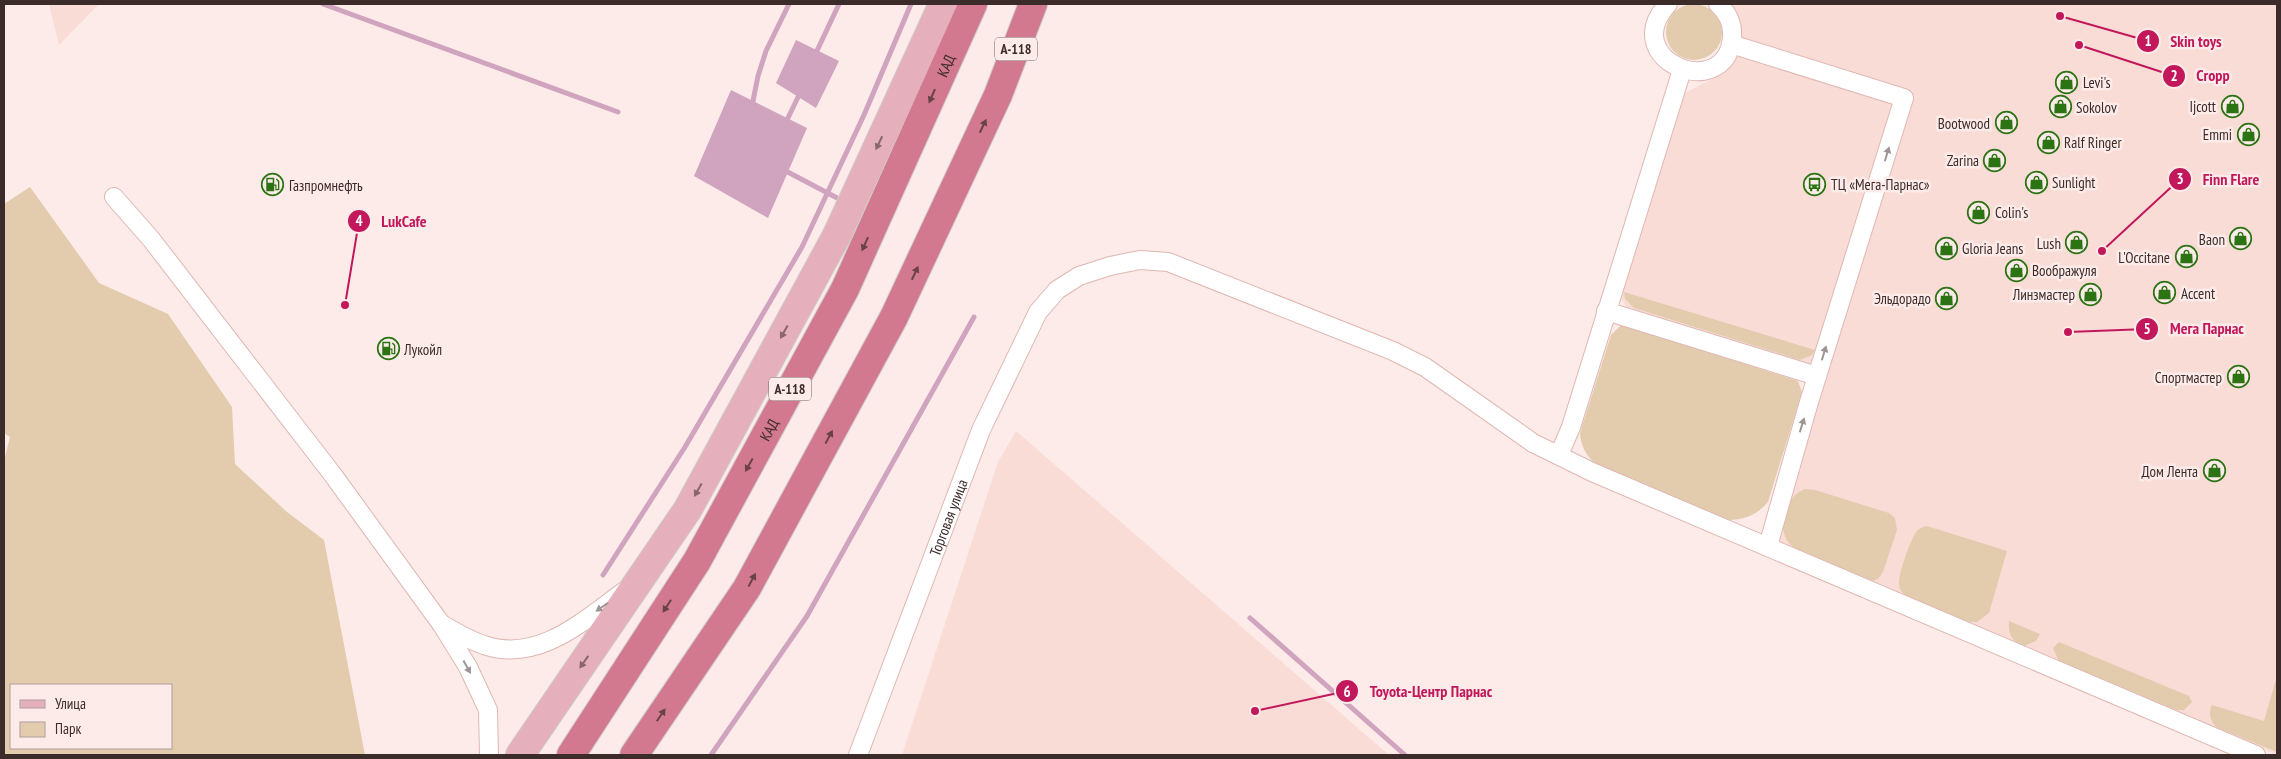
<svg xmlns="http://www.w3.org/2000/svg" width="2281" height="759" viewBox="0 0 2281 759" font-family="'PT Sans Narrow',sans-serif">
  <rect width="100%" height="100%" fill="#fcebe8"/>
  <path fill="#fadcd7" d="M49 4H99L59 45Z
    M1727 4H2277V755L1762 538 1813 370 1630 313 1619 295 1683 94 1722 74 1733 60 1739 37V20Z
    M1016 431 1389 755H902L998 462Z"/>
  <path fill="#e3cbae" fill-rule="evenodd" d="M1666 32a28 28 0 1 1 56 0a28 28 0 1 1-56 0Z
    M30 187 99 283 168 314 232 407 235 464 287 512 324 540 365 755H4V461L10 437 4 433V204ZM171 685V748H11V685Z
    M1624 292 1815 350 1812 355 1800 360 1634 308 1625 299Z
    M1620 326H1627L1798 381 1802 392 1768 502C1758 514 1745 520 1729 520L1594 463C1585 453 1581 446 1580 433L1611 335Z
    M1805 489 1815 490 1889 513 1895 518 1897 530 1883 572 1878 579 1872 581 1866 582 1797 551C1793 547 1787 542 1785 536 1778 518 1789 495 1805 489Z
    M1927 526 2007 551 1989 613 1977 622H1969L1907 597C1903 593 1899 590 1899 584 1898 575 1911 537 1917 531 1920 527 1923 527 1927 526Z
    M2009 621 2040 634 2036 641 2024 646C2011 642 2008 633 2009 621Z
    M2059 642 2189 696 2192 702 2184 710H2176L2059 661 2053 648Z
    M2277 676V752L2216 727C2210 720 2208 714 2212 705L2264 721Z"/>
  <path fill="#d0a3be" d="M796 40 839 61 816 108 776 83Z
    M731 90 807 128 768 218 694 176Z"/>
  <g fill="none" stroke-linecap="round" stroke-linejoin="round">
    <path stroke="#d0a3be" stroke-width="5" d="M323 4 618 112
      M815 55 839 4
      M752 106 758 76 766 51 789 4
      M785 124 801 91
      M782 169 841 200
      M603 575 685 447 802 247 864 115 911 4
      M1250 618 1405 755
      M711 755 807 616 974 317"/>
    <defs>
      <g id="minor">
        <path d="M1668 4C1616 60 1725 104 1732 38 1733 25 1728 13 1718 4"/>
        <path d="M1731 44 1904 98 1809 402 1768 546"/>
        <path d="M114 197 151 239 333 475 442 625 468 667 488 710 489 755"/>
        <path d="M1606 311 1817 376"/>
        <path d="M1559 455 1571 427 1682 70"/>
        <path d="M443 625C456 632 470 641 484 645 539 664 585 619 626 590"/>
        <path id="s1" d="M858 755 981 430 1038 312 1057 290 1079 276 1110 266 1140 260 1168 262 1393 351 1425 367 1533 443 1592 472 2256 755"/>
      </g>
      <path id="primary" d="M520 755 688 509 837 235 943 4"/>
      <g id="motorway">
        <path id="s2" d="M571 755 697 561 845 289 973 4"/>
        <path d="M634 755 747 588 894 317 998 95 1033 4"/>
      </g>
    </defs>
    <use href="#minor" stroke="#dfb7b2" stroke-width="20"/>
    <use href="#primary" stroke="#d0cccc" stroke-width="30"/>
    <use href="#motorway" stroke="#d0cccc" stroke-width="30"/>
    <use href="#minor" stroke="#fff" stroke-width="18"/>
    <use href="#primary" stroke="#e5afbc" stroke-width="28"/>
    <use href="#motorway" stroke="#d3798f" stroke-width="28"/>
  </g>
  <defs><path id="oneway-solid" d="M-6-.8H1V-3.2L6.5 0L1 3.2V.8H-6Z" transform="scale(1.25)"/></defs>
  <g fill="#694248">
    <use href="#oneway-solid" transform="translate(932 96) rotate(114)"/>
    <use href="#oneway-solid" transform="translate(983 126) rotate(-65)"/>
    <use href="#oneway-solid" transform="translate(865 244) rotate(114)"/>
    <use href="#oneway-solid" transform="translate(915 273) rotate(-65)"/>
    <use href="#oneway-solid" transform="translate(829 437) rotate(-62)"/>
    <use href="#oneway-solid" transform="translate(749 465) rotate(119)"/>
    <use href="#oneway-solid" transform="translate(752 580) rotate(-62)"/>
    <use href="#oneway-solid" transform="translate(667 606) rotate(123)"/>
    <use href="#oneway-solid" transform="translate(661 715) rotate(-56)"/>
  </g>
  <g fill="#88666b">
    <use href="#oneway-solid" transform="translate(879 143) rotate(115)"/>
    <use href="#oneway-solid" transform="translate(784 332) rotate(119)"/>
    <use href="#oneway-solid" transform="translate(698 490) rotate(119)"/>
    <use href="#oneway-solid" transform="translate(584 662) rotate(125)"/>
  </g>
  <g fill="#9d9594">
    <use href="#oneway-solid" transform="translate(1887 154) rotate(-73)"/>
    <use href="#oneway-solid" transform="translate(1824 353) rotate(-73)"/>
    <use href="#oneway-solid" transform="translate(1802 425) rotate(-73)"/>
    <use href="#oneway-solid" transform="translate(602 607) rotate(145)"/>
    <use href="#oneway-solid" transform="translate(467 667) rotate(61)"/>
  </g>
  <defs>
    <symbol id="shop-ring" viewBox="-11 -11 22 22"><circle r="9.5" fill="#fcebe8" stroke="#2c7314" stroke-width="1.5"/><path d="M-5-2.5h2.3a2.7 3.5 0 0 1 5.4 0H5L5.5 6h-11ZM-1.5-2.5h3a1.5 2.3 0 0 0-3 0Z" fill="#2c7314"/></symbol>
    <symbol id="bus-ring" viewBox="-11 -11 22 22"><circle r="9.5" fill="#fcebe8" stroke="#2c7314" stroke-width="1.5"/><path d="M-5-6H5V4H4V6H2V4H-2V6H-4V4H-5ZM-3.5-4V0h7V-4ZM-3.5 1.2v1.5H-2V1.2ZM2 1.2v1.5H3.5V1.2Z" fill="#2c7314"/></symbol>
    <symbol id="fuel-ring" viewBox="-11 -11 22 22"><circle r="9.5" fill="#fcebe8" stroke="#2c7314" stroke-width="1.5"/><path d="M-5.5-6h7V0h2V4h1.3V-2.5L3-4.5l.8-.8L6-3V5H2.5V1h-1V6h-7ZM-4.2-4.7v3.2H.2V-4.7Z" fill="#2c7314"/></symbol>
  </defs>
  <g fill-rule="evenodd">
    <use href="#shop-ring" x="2054" y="70" width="25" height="25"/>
    <use href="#shop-ring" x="2220" y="94" width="25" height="25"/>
    <use href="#shop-ring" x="2048" y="94" width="25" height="25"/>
    <use href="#shop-ring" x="1994" y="110" width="25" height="25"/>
    <use href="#shop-ring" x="2236" y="122" width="25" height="25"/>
    <use href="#shop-ring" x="2036" y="130" width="25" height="25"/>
    <use href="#shop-ring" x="1982" y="148" width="25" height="25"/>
    <use href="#shop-ring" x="2024" y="170" width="25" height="25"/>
    <use href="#bus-ring" x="1802" y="172" width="25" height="25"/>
    <use href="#fuel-ring" x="260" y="172" width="25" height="25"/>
    <use href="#shop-ring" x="1966" y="200" width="25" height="25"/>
    <use href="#shop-ring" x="2228" y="226" width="25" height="25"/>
    <use href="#shop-ring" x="2064" y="230" width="25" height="25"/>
    <use href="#shop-ring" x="1934" y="236" width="25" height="25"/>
    <use href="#shop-ring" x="2174" y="244" width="25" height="25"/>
    <use href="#shop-ring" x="2004" y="258" width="25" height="25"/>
    <use href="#shop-ring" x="2152" y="280" width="25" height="25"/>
    <use href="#shop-ring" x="2078" y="282" width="25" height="25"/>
    <use href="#shop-ring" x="1934" y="286" width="25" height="25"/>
    <use href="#fuel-ring" x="376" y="336" width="25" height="25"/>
    <use href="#shop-ring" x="2226" y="364" width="25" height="25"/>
    <use href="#shop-ring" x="2202" y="458" width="25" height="25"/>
  </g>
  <g text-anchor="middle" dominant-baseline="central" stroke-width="5" stroke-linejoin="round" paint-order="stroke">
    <g fill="#fcebe8" stroke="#756562" stroke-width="1">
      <rect x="995" y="37.5" width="42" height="23" rx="4"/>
      <rect x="769" y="377.5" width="42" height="23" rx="4"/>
    </g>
    <g font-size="14" font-weight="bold" fill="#3b2b29">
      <text x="1016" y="49">А-118</text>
      <text x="790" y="389">А-118</text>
    </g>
    <g font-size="15" fill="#3b2b29" stroke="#fcebe8">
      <text stroke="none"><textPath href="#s2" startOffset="786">КАД</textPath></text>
      <text stroke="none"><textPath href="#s2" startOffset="381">КАД</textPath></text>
      <text stroke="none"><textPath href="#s1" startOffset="254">Торговая улица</textPath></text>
    </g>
    <g font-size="15" fill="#3b2b29" stroke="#fcebe8" text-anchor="start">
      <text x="2083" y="82">Levi's</text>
      <text x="2216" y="106" text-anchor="end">Ijcott</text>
      <text x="2076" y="107">Sokolov</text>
      <text x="1990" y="123" text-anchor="end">Bootwood</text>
      <text x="2232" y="134" text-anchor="end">Emmi</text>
      <text x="2064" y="142">Ralf Ringer</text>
      <text x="1979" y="160" text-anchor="end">Zarina</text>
      <text x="2052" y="182">Sunlight</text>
      <text x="1831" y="184">ТЦ «Мега-Парнас»</text>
      <text x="289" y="185">Газпромнефть</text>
      <text x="1995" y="212">Colin's</text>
      <text x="2225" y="239" text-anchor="end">Baon</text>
      <text x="2061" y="243" text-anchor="end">Lush</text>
      <text x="1962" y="248">Gloria Jeans</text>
      <text x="2170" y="257" text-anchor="end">L'Occitane</text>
      <text x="2032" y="270">Воображуля</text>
      <text x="2181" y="293">Accent</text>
      <text x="2075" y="294" text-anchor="end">Линзмастер</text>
      <text x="1931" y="298" text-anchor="end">Эльдорадо</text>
      <text x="404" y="349">Лукойл</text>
      <text x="2222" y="377" text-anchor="end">Спортмастер</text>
      <text x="2198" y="471" text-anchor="end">Дом Лента</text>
    </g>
  </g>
  <path fill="none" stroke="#c2185b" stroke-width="2" d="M2060 16L2148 41M2079 45L2174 76M2102 251L2180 179M345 305L359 221M2068 332L2147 329M1255 711L1347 691"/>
  <g fill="#c2185b" stroke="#fcebe8" stroke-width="2">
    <circle cx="2060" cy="16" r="5"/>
    <circle cx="2079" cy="45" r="5"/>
    <circle cx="2102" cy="251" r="5"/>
    <circle cx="345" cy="305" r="5"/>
    <circle cx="2068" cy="332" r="5"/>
    <circle cx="1255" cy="711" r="5"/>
    <circle cx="2148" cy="41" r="12"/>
    <circle cx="2174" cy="76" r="12"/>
    <circle cx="2180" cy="179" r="12"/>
    <circle cx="359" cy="221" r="12"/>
    <circle cx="2147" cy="329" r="12"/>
    <circle cx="1347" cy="691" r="12"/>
  </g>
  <g font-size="15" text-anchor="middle" font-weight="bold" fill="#fff">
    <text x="2148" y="46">1</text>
    <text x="2174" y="81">2</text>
    <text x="2180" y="184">3</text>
    <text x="359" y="226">4</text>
    <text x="2147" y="334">5</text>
    <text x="1347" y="697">6</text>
  </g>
  <g font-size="16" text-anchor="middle" font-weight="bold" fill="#c2185b" stroke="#fcebe8" stroke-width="5" stroke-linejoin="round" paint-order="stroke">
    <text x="2196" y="47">Skin toys</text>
    <text x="2213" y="81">Cropp</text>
    <text x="2231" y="185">Finn Flare</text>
    <text x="404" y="227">LukCafe</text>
    <text x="2207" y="334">Мега Парнас</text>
    <text x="1431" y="697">Toyota-Центр Парнас</text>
  </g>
  <rect width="2281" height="759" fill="none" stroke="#3b2b29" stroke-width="10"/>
  <rect x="10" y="684" width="162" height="65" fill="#fcebe8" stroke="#af9e9c"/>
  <rect x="20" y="700" width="25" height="8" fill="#e5afbc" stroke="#af9e9c"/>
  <text x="55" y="709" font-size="15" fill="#3b2b29">Улица</text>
  <rect x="20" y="722" width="25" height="15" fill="#e3cbae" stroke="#af9e9c"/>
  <text x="55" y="734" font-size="15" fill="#3b2b29">Парк</text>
</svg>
